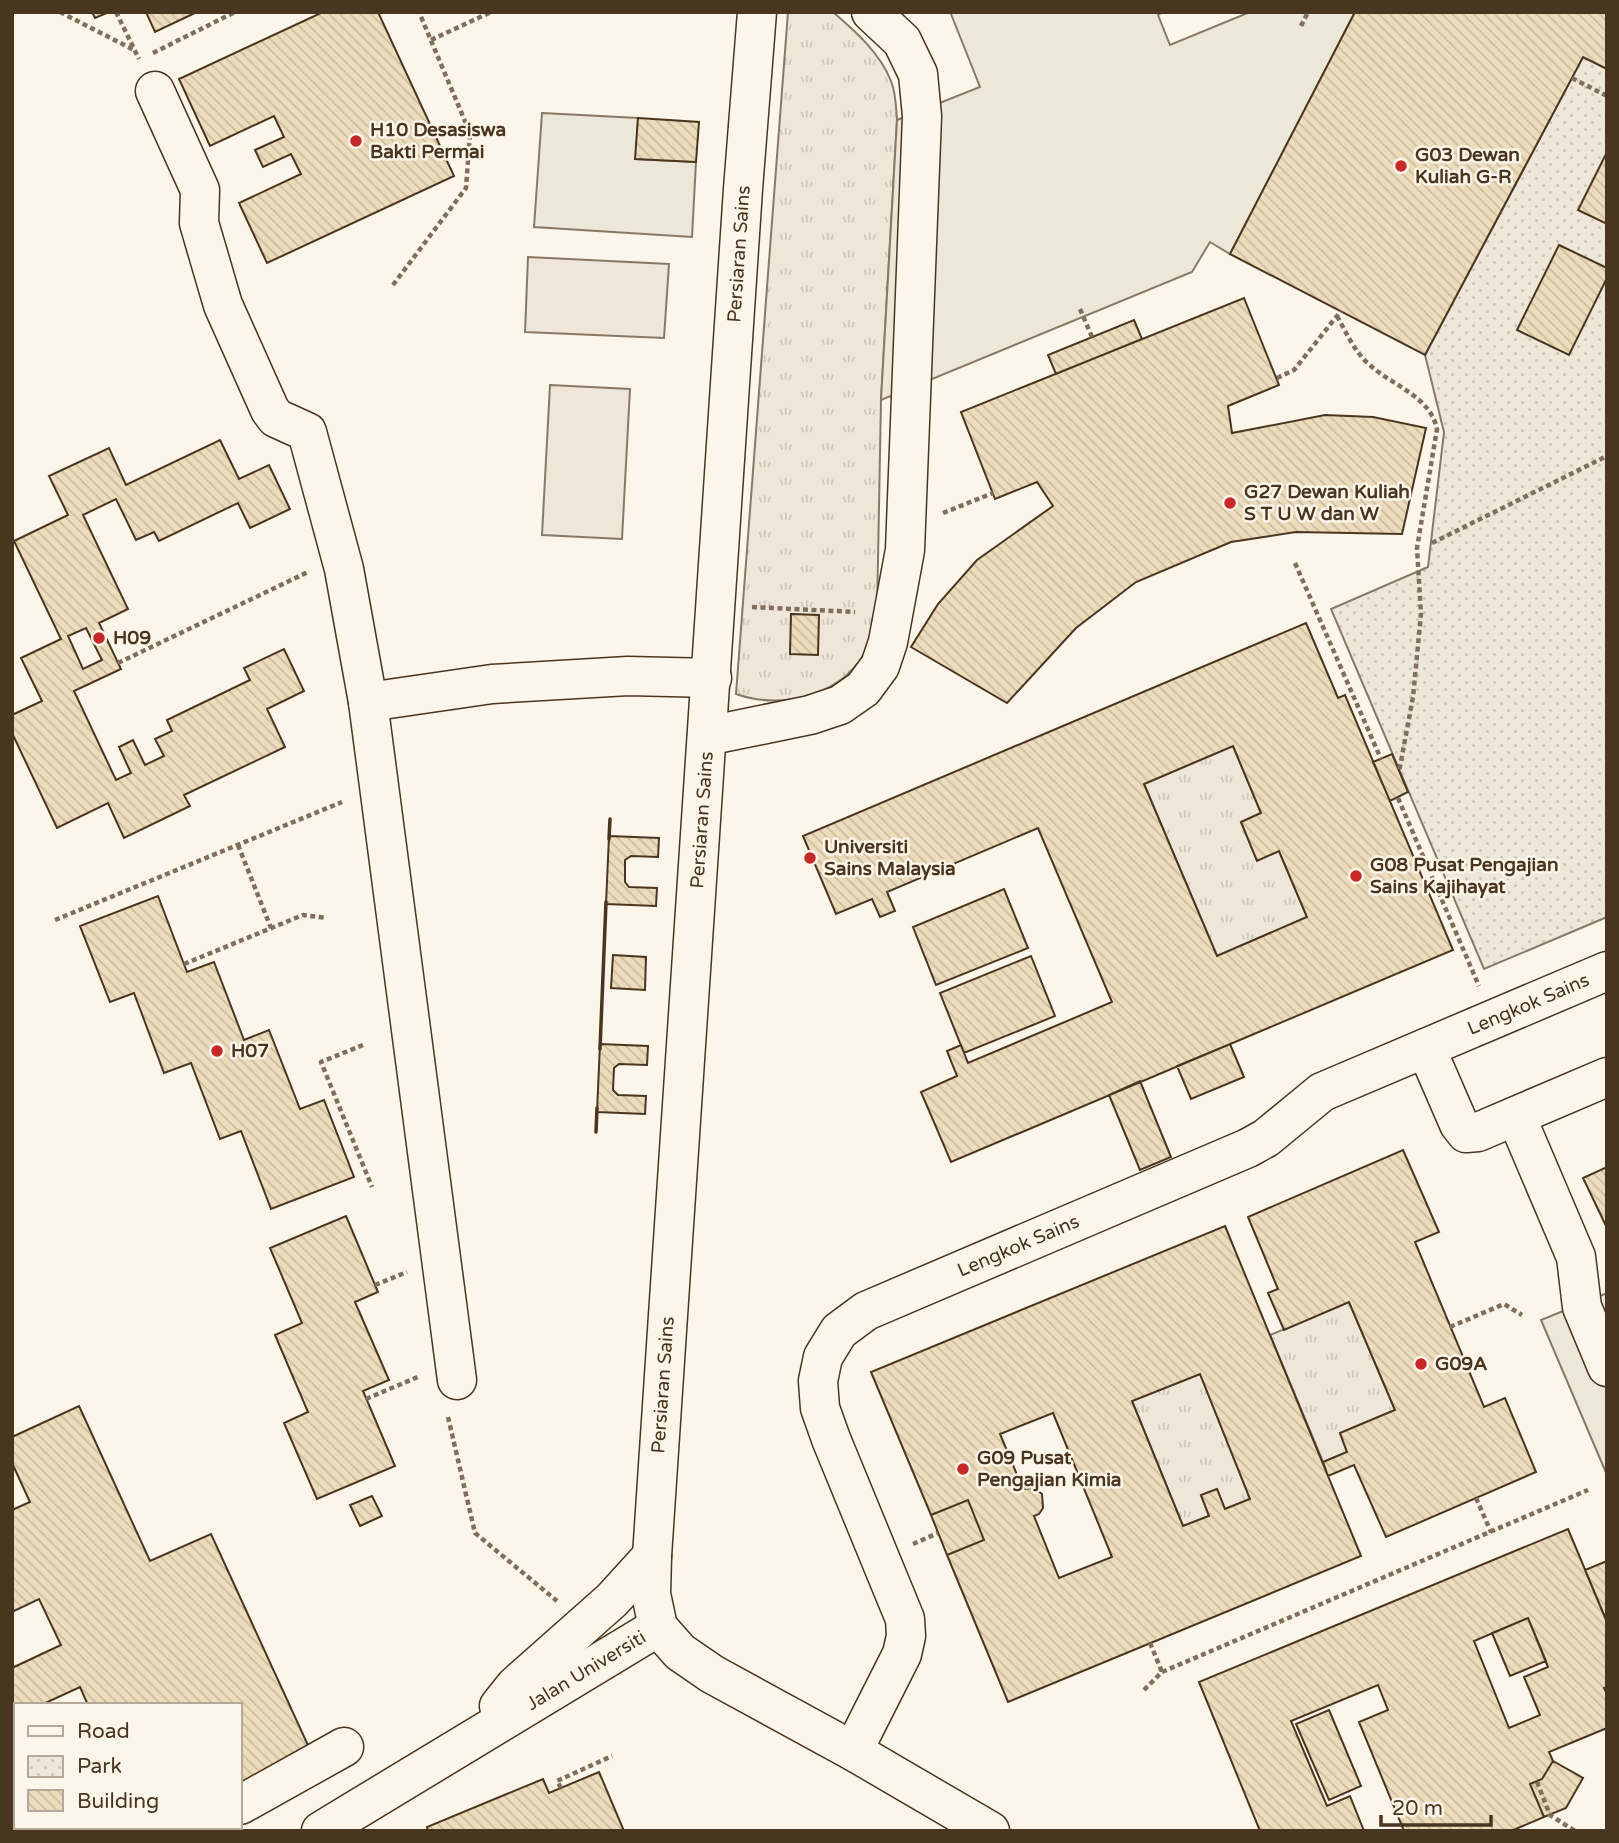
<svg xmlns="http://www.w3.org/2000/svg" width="1619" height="1843" viewBox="0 0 1619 1843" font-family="'Varela Round',sans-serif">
  <defs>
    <pattern id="grass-tufts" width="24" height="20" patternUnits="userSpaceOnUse" patternTransform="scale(1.75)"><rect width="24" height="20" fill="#ede6d9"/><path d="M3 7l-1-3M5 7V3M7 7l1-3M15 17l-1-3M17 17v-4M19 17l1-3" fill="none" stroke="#cdc6ba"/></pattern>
    <pattern id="park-dots" width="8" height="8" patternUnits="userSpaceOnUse" patternTransform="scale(1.75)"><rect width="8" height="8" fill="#ede6d9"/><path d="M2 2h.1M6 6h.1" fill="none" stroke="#cdc6ba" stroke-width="1.8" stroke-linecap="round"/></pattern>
    <pattern id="building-back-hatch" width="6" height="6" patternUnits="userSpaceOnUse" patternTransform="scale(1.75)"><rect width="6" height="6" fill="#ecdcbc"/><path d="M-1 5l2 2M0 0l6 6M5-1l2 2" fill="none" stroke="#ccbda1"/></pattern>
  </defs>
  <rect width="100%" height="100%" fill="#fbf6e9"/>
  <path fill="url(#grass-tufts)" stroke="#887966" stroke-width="2" d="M788 12H833C855 31 880 53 891 81 896 93 896 107 897 120L881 400 877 613C874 623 874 636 869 645 846 695 784 711 736 694Z
    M1233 746 1261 813 1241 822 1257 860 1279 851 1307 917 1217 956 1144 784Z
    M1349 1302 1395 1410 1340 1433 1347 1452 1323 1462 1270 1335Z
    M1200 1374 1250 1499 1225 1509 1217 1489 1201 1495 1209 1516 1183 1526 1132 1401Z"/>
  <path fill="url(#park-dots)" stroke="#887966" stroke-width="2" d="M1583 57 1607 69V917L1484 969 1331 609 1428 567 1444 432 1425 355Z"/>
  <path fill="#ede6d9" stroke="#887966" stroke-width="2" d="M528 257 669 264 664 338 525 332Z
    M550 385 630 389 622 539 542 535Z"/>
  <path fill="#ede7d9" stroke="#887966" stroke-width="2" d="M954 12H1163L1158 15 1170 45 1250 12H1355L1230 254 1210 242 1192 272 881 400 897 120 980 87 951 14Z
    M542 113 638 118 636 159 696 162 692 237 534 227Z
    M1607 1293V1475L1541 1320Z"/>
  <path fill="url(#building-back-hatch)" stroke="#4a3520" stroke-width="2" fill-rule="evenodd" d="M92 12H109L95 18Z
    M146 12H197L155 32Z
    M323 12H378L454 176 267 263 239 203 301 174 291 154 263 167 255 150 284 137 274 116 210 146 179 79Z
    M1355 12H1607V69L1583 57 1425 355 1230 254Z
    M638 118 699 122 696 162 635 159Z
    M1607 152V224L1578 210Z
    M1559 245 1607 268V278L1569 355 1517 330Z
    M1244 298 1279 385 1228 406 1232 433 1325 415 1373 417 1426 428 1402 534 1296 532 1231 542 1136 582 1076 628 1007 703 911 647 938 604 977 560 1053 506 1037 482 995 499 961 412Z
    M1134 320 1142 339 1056 374 1048 355Z
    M220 440 239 479 269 465 290 509 250 528 238 503 159 541 154 532 136 540 116 499 83 515 128 609 99 623 121 669 74 691 116 780 131 773 119 747 133 740 145 765 164 756 155 739 172 731 167 720 250 680 244 668 284 649 304 691 267 709 285 747 184 795 190 806 124 838 108 803 57 828 12 733V715L42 701 21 658 61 639 14 541 68 515 49 476 109 448 126 485ZM86 628 102 660 83 669 68 636Z
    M791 614 819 615 818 655 790 654Z
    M1306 623 1338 698 1345 695 1453 950 951 1162 921 1092 957 1076 947 1051 961 1045 968 1063 1112 1002 1038 828 887 892 895 911 880 917 872 899 836 914 803 836ZM1233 746 1261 813 1241 822 1257 861 1279 851 1307 917 1217 956 1144 784Z
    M1392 754 1408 792 1390 801 1373 762Z
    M609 836 659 838 658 857 631 856 625 860V882L629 887 657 888 656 906 606 904Z
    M1004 889 1028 948 936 985 913 927Z
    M158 896 187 972 214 962 244 1040 269 1030 300 1109 324 1100 354 1177 271 1209 241 1131 220 1139 191 1063 164 1073 134 993 110 1002 80 926Z
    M613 955 646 957 645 990 611 988Z
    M1031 956 1055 1016 964 1053 940 993Z
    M600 1044 648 1046 647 1065 619 1064 614 1068 613 1090 618 1095 646 1096 645 1114 597 1112Z
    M1230 1044 1244 1077 1191 1099 1177 1066Z
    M1140 1081 1171 1157 1140 1170 1109 1095Z
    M1403 1150 1439 1232 1415 1242 1484 1407 1505 1398 1536 1472 1386 1537 1354 1465 1328 1476 1323 1462 1347 1452 1340 1433 1395 1410 1349 1302 1284 1330 1268 1293 1278 1289 1248 1217Z
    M1607 1167V1228L1583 1178Z
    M346 1216 378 1292 355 1302 389 1380 363 1391 395 1466 317 1499 284 1423 308 1412 275 1335 302 1323 270 1248Z
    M1225 1226 1361 1556 1008 1702 947 1555 984 1540 968 1500 931 1515 871 1372ZM1200 1374 1250 1499 1225 1509 1217 1489 1201 1495 1209 1516 1183 1526 1132 1401ZM1053 1413 1112 1557 1059 1578 1034 1516 1039 1514 1043 1508 1042 1494 1034 1488 1023 1489 1000 1434Z
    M79 1406 150 1561 211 1534 312 1754 240 1787V1705H88L80 1687 41 1705H16V1717L12 1719V1668L61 1645 39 1599 12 1612V1510L30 1502 12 1463V1437Z
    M372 1496 382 1516 360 1526 350 1505Z
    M968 1500 984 1540 947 1555 931 1515Z
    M1568 1529 1607 1622V1687L1604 1688 1607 1694V1728L1549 1752 1553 1761 1542 1779 1530 1784 1544 1817 1511 1831H1404L1359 1722 1388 1710 1378 1685 1291 1721 1327 1806 1350 1796 1364 1831H1260L1199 1682ZM1528 1618 1548 1667 1524 1677 1540 1715 1509 1728 1474 1641Z
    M1607 1561V1620H1606L1585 1570Z
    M1528 1618 1546 1661 1510 1676 1492 1633Z
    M1329 1710 1361 1786 1329 1800 1296 1724Z
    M1553 1761 1583 1778 1566 1808 1544 1817 1530 1784 1542 1779Z
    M599 1772 624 1831H428L427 1827 543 1779 549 1793Z
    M16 1800V1827H153L145 1831H12V1801Z"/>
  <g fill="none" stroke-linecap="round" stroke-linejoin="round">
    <defs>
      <g id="minor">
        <path d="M757 12 743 189 652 1556 651 1594 658 1627 680 1652 712 1674 853 1751 990 1831"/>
        <path d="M155 91 200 190 199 223 223 305 270 410 276 418 307 432 344 569 368 702 457 1380"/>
        <path d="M368 702 492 684 628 676 712 678"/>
        <path d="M707 736 810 715 840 705 863 689 880 666 888 642 905 550 922 116 918 74 902 41 871 12"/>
        <path d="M1426 1048 1459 1124 1466 1133 1478 1132 1607 1077"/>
        <path d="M1516 1116 1576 1257 1582 1307 1607 1367"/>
        <path d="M499 1706 515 1686 612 1600 652 1556"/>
        <path id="s1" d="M853 1751 902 1654 906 1636 905 1619 831 1439 820 1408 818 1381 823 1357 839 1331 866 1311 1248 1148 1266 1138 1322 1092 1607 971"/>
        <path d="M240 1805 344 1747"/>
        <path d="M194 1831 200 1827"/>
        <path id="s2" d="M321 1831 658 1627"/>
      </g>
    </defs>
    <use href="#minor" stroke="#4a3520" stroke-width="41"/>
    <path stroke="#7f6f5c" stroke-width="4.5" stroke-dasharray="5 3.5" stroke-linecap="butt" d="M60 12 134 50
      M116 12 139 59
      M1301 26 1308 12
      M431 40 491 12
      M153 53 235 12
      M1572 78 1607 96
      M393 285 466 188 470 133 419 12
      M1080 309 1092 337
      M1337 316C1347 334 1355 353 1371 366 1393 386 1430 396 1437 429L1417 548 1421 614 1413 697 1399 772
      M1277 378 1294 370 1341 311
      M943 513 993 493
      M1432 543 1607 456
      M1295 563 1381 759
      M752 607 855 612
      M118 663 308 572
      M1398 798 1479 986
      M238 845 271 928
      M55 920 342 802
      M184 964 303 915 327 918
      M363 1045 321 1062 372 1187
      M375 1285 407 1272
      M1450 1327 1504 1304 1522 1315
      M366 1399 420 1376
      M448 1417 475 1533 557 1601
      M1476 1498 1491 1532
      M913 1544 938 1533
      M1150 1643 1162 1672
      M1144 1690 1162 1672 1588 1490
      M1537 1782 1550 1815 1575 1831
      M561 1788 557 1781 612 1756"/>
    <use href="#minor" stroke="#fbf6e9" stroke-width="38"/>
    <path stroke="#4a3520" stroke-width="3.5" d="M609 839 610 819
      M600 1049 606 902
      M596 1132 597 1108"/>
  </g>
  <g fill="#c62828" stroke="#fbf6e9" stroke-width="2.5">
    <circle cx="356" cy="141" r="7"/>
    <circle cx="1401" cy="166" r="7"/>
    <circle cx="1230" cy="503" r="7"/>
    <circle cx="99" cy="638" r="7"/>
    <circle cx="810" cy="858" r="7"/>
    <circle cx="1356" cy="876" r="7"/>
    <circle cx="217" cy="1051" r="7"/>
    <circle cx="1421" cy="1364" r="7"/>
    <circle cx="963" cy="1469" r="7"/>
  </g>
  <g text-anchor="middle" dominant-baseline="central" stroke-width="5" stroke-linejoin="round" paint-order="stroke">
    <g font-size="19" font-weight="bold" fill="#4a3520" stroke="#fbf6e9" text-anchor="start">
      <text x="370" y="130">H10 Desasiswa<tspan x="370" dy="22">Bakti Permai</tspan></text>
      <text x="1415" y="155">G03 Dewan<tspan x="1415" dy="22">Kuliah G-R</tspan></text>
      <text x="1244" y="492">G27 Dewan Kuliah<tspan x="1244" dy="22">S T U W dan W</tspan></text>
      <text x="113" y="638">H09</text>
      <text x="824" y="847">Universiti<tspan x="824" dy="22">Sains Malaysia</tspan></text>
      <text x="1370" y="865">G08 Pusat Pengajian<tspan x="1370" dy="22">Sains Kajihayat</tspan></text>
      <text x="231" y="1051">H07</text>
      <text x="1435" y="1364">G09A</text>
      <text x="977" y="1458">G09 Pusat<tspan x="977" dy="22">Pengajian Kimia</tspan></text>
    </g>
    <g font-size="19" fill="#4a3520" stroke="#fbf6e9">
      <text transform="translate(739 254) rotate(-86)">Persiaran Sains</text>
      <text transform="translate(702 820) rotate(-86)">Persiaran Sains</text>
      <text stroke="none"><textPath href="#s1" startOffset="1220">Lengkok Sains</textPath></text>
      <text stroke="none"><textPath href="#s1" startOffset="653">Lengkok Sains</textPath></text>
      <text transform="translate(663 1385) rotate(-86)">Persiaran Sains</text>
      <text stroke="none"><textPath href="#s2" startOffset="310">Jalan Universiti</textPath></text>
    </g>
  </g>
  <rect width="1619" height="1843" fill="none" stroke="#4a3520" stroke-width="28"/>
  <rect x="14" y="1703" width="228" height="126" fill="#fbf6e9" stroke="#b4a999" stroke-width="2"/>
  <rect x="28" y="1726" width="35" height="10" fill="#fbf6e9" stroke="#b4a999" stroke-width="2"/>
  <text x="77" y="1738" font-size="21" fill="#4a3520">Road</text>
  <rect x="28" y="1756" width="35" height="21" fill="url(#park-dots)" stroke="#b4a999" stroke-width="2"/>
  <text x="77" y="1773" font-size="21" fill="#4a3520">Park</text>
  <rect x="28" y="1790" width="35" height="21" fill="url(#building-back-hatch)" stroke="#b4a999" stroke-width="2"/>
  <text x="77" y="1808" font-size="21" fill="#4a3520">Building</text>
  <path d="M1381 1815v10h110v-10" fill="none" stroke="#4a3520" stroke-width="3.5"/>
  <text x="1392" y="1815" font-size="21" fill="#4a3520" stroke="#fbf6e9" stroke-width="5" paint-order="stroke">20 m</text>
</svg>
